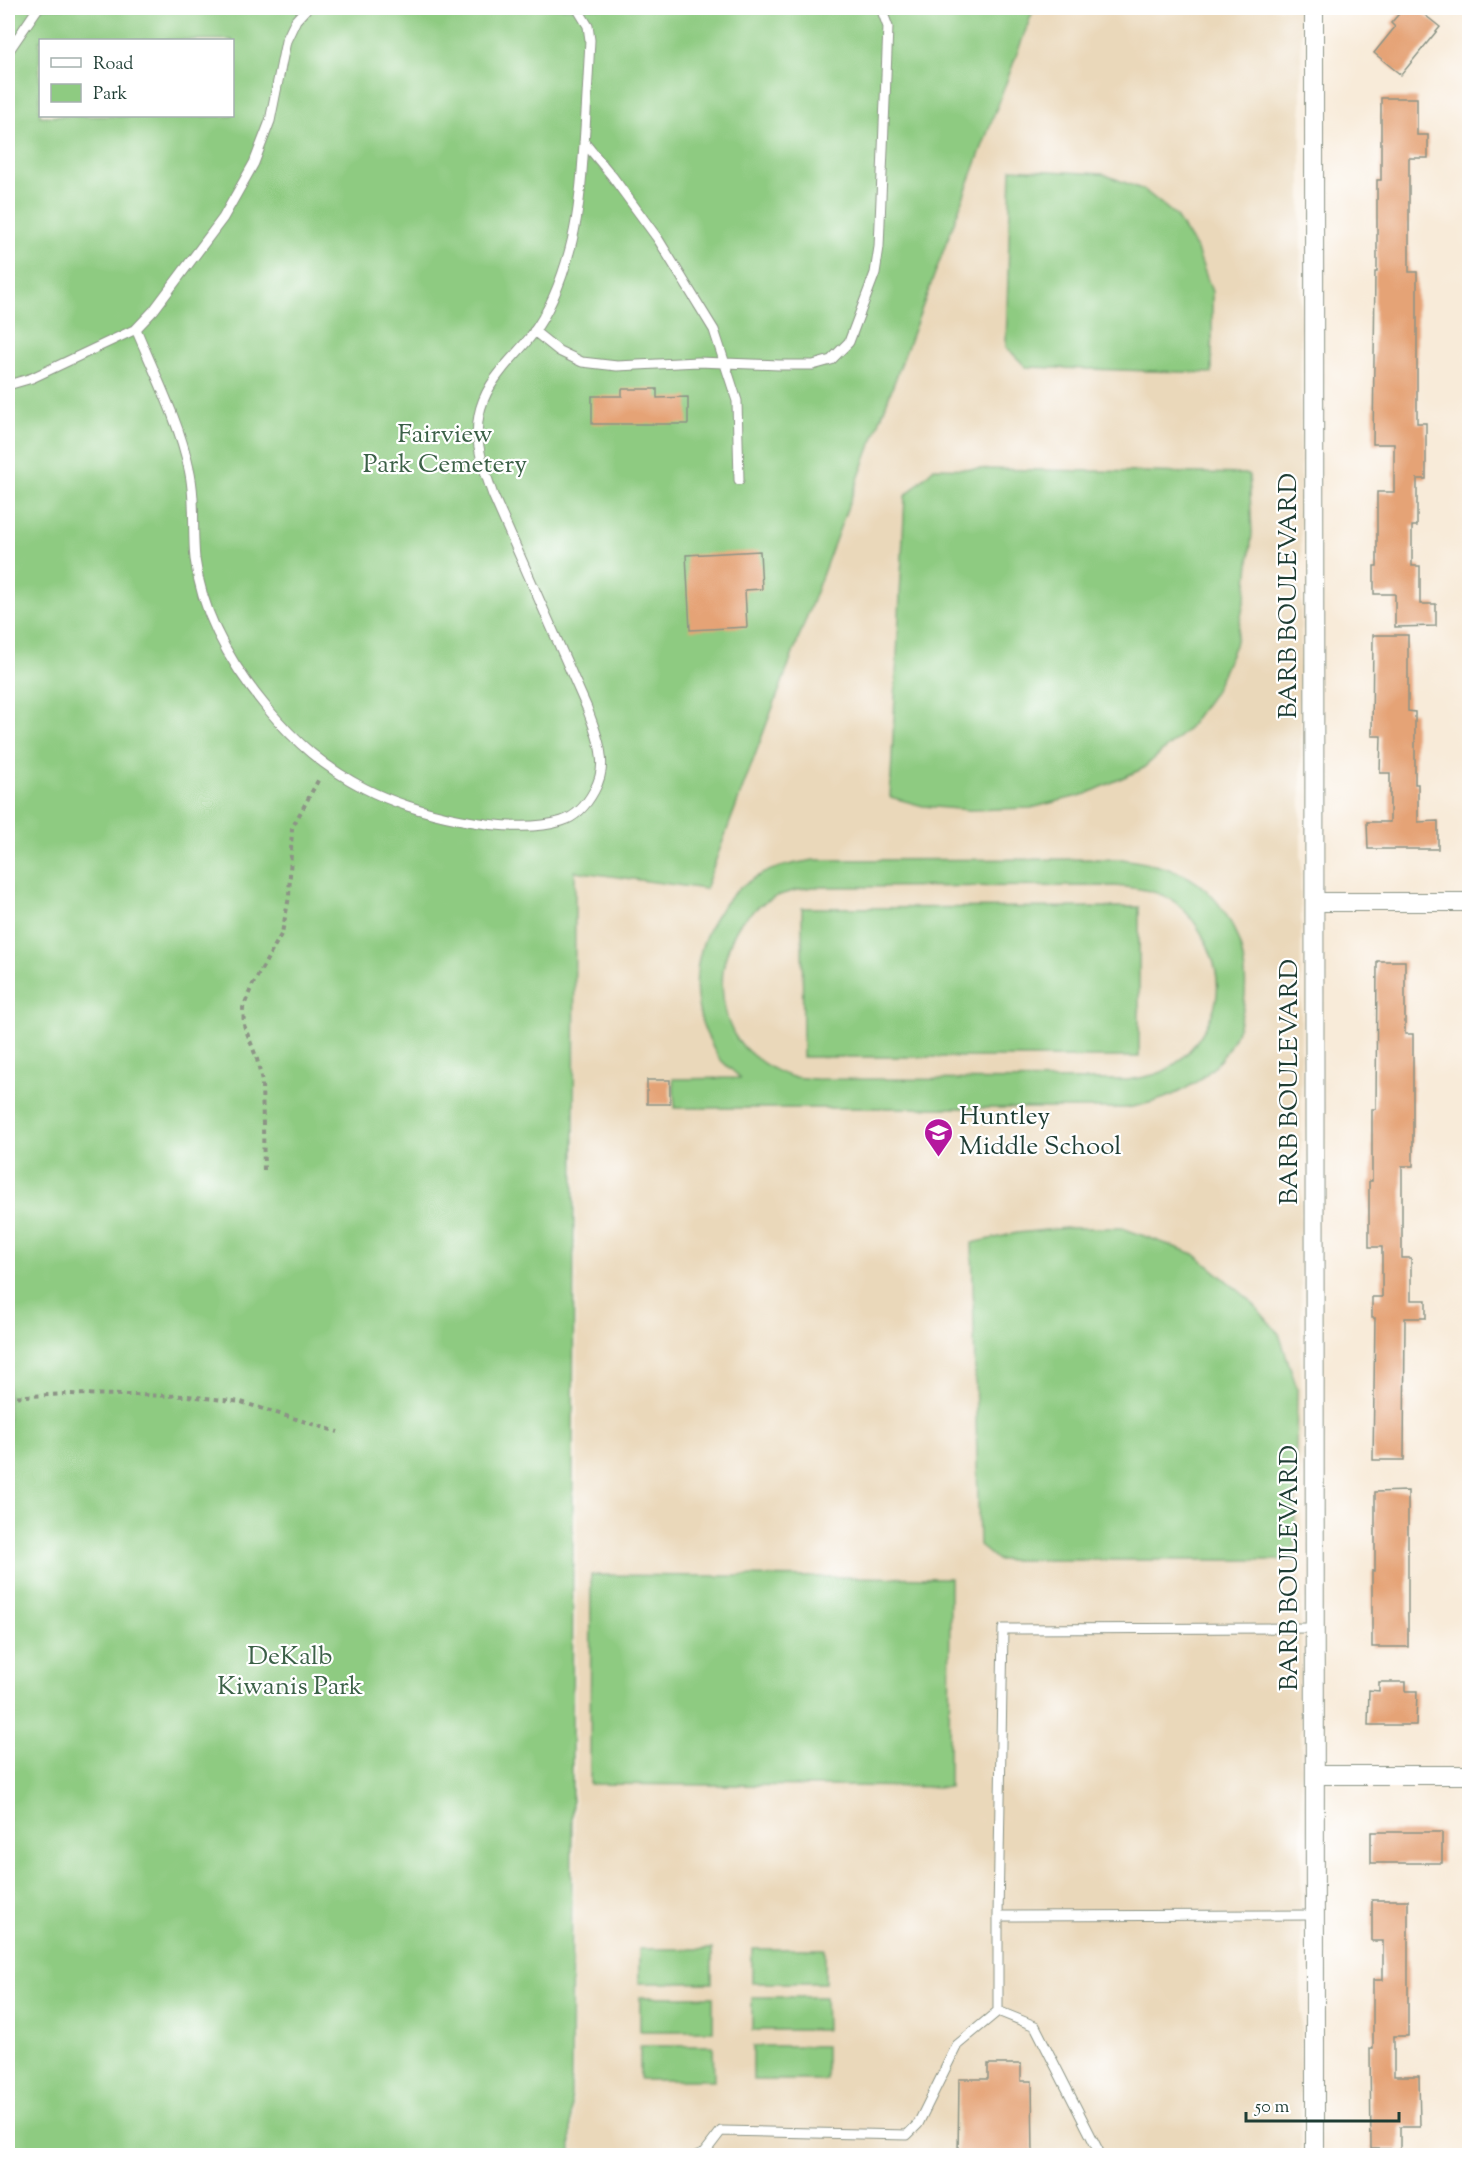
<svg xmlns="http://www.w3.org/2000/svg" width="1477" height="2163" viewBox="0 0 1477 2163" font-family="'Sorts Mill Goudy',serif">
  <rect width="100%" height="100%" fill="#fff"/>
  <filter id="ink" filterUnits="userSpaceOnUse"><feTurbulence type="fractalNoise" baseFrequency=".0167" numOctaves="2"/><feDisplacementMap in="SourceGraphic" scale="12" xChannelSelector="R" yChannelSelector="G"/><feConvolveMatrix kernelMatrix="1 2 1 2 8 2 1 2 1" color-interpolation-filters="sRGB"/></filter>
  <filter id="wash" filterUnits="userSpaceOnUse"><feTurbulence type="fractalNoise" baseFrequency=".008" numOctaves="4" result="noise"/><feDisplacementMap in="SourceGraphic" scale="24" xChannelSelector="R" yChannelSelector="G"/><feGaussianBlur stdDeviation="1.35" result="paint"/><feColorMatrix in="noise" values="0 0 0 0 0 0 0 0 0 0 0 0 0 0 0 0 0 1.4 0 .05"/><feComposite in="paint" operator="in"/></filter>
  <g filter="url(#wash)">
    <rect width="100%" height="100%" fill="#f8ebd9"/>
    <path fill="#ead8ba" d="M1034 8H1301V2155L573 2156 577 1426 575 870 705 889Z"/>
    <path fill="#8ecb81" stroke="#56845a" stroke-width="1.5" fill-rule="evenodd" d="M8 8H1034L705 889 575 871 571 2155 8 2156ZM40 40H232V116H40Z
      M1011 169 1103 174 1144 190 1175 215 1197 250 1212 292V373L1026 367 1006 347Z
      M934 468 1249 474 1252 533 1246 593 1235 645 1214 692 1187 730 1142 769 1086 794 1031 808 969 810 923 806 890 797 905 496Z
      M1122 859C1148 863 1178 868 1199 884 1254 927 1262 1018 1213 1068 1189 1092 1159 1102 1127 1108H675L673 1079 740 1078C734 1071 726 1066 720 1059 716 1055 714 1048 711 1043 679 986 701 903 762 874 778 866 796 863 814 860ZM1115 886C1135 888 1160 890 1176 903 1202 924 1225 971 1215 1005 1211 1020 1203 1033 1194 1045 1185 1056 1173 1068 1159 1073 1149 1077 1138 1078 1128 1080L816 1079C807 1078 797 1078 789 1076 771 1070 751 1056 739 1042 722 1020 718 979 727 953 730 943 735 928 743 920 765 898 783 892 812 887Z
      M1139 907V1057H803L802 908Z
      M1066 1228H1122L1194 1254 1250 1300 1279 1334 1297 1388 1294 1560H997L979 1545 972 1243 1017 1233Z
      M591 1575 950 1578 949 1787 590 1784Z
      M639 1949H712V1983H639Z
      M752 1949H825V1983H752Z
      M640 1997H713V2031H640Z
      M752 1997H825L826 2030H752Z
      M640 2046H713L714 2080H640Z
      M753 2046H826V2080H753Z"/>
    <g id="blocks">
      <path fill="#e5a376" d="M1404 8H1416L1440 27 1401 75 1374 53 1395 27 1391 23Z
        M1381 98H1417V135H1428V158H1409V272H1417V423H1426V479H1417V526H1412V566H1420V604H1436V626L1395 627V594H1374V566H1377V492H1394V444H1373L1375 272H1377V180H1381Z
        M622 389H657V398L688 397V424H592V396H622Z
        M760 551 762 589 745 590 747 627 690 630 686 555Z
        M1373 635H1408V711L1415 712V784H1418V822L1438 821V849H1368L1367 822H1390V773H1380L1381 736H1372Z
        M1377 961H1405V1034H1413V1166H1402V1258H1411V1300H1426V1318H1405L1404 1460H1373L1375 1318H1372V1297H1382V1247H1369V1181H1372V1109H1376Z
        M647 1080H670V1104H647Z
        M1408 1491V1647H1372V1571H1375V1492Z
        M1379 1682H1405V1691H1417L1416 1725H1368L1369 1690 1379 1691Z
        M1371 1832H1442V1863H1371Z
        M1372 1900H1408V2036H1394V2076H1419L1420 2127H1400V2149H1371L1370 2049H1373V1980H1383V1941H1372Z
        M988 2064H1021V2081H1032L1033 2156H958L959 2079H988Z"/>
    </g>
  </g>
  <g filter="url(#ink)">
    <use href="#blocks" fill-opacity="0" stroke="#8c9486" stroke-width="1.5"/>
    <g fill="none" stroke-linecap="round" stroke-linejoin="round">
      <defs>
        <path id="lane" d="M8 52 38 8
          M584 142 612 176 658 239 714 330 737 401 739 480
          M136 329C154 372 180 424 189 469 196 499 192 529 195 559 202 614 232 666 267 708 296 743 324 767 364 788 411 813 511 837 562 821 578 816 587 804 594 791 600 780 603 768 601 756 600 740 592 723 587 708L493 495C476 447 466 414 501 371 510 359 522 348 531 336 550 311 562 279 570 249 578 219 581 189 583 158 586 119 588 79 590 40L588 26 577 8
          M534 331 559 351 582 362 617 366 698 362 779 365H813L831 360 849 342 875 273 879 247 888 27 881 8
          M8 385 32 378 136 329 154 310 223 218 254 163 270 121 286 41 296 20 307 8
          M998 1916 1003 1629 1316 1628
          M696 2156 705 2152 721 2131 907 2135 918 2124 957 2045 998 2011
          M1101 2156 1035 2026 998 2011V1916L1315 1915"/>
        <path id="street" d="M1314 8 1315 2156
          M1315 902H1470
          M1316 1775H1470"/>
      </defs>
      <use href="#lane" stroke="#8c9486" stroke-width="11"/>
      <use href="#street" stroke="#8c9486" stroke-width="20"/>
      <path stroke="#8c9486" stroke-width="4" stroke-dasharray="4.5 4.5" stroke-linecap="butt" d="M264 1170 262 1082 257 1059 244 1025 243 1008 252 986 282 933 289 897 292 828 320 777
        M8 1397 67 1394 187 1396 241 1402 338 1432"/>
      <use href="#lane" stroke="#fff" stroke-width="9"/>
      <use href="#street" stroke="#fff" stroke-width="18"/>
    </g>
  </g>
  <defs>
    <symbol id="school-pin" viewBox="-11 -11 22 30"><path d="M0 17L-7.5 6A9.5 9.5 0 1 1 7.5 6Z" fill="#b5179e" stroke="#fff"/><path d="M0-5L7-2L0 1L-7-2ZM-4 1L0 2.5L4 1V4Q0 6-4 4Z" fill="#fff"/></symbol>
  </defs>
  <g fill-rule="evenodd">
    <use href="#school-pin" x="922" y="1116" width="33" height="45"/>
  </g>
  <g text-anchor="middle" dominant-baseline="central" stroke-width="4.5" stroke-linejoin="round" paint-order="stroke">
    <g font-size="26" fill="#3b6047" stroke="#fff">
      <text x="445" y="435">Fairview<tspan x="445" dy="30">Park Cemetery</tspan></text>
      <text x="290" y="1657">DeKalb<tspan x="290" dy="30">Kiwanis Park</tspan></text>
    </g>
    <g font-size="26" fill="#1f3d34" stroke="#fff">
      <text transform="translate(1289 596) rotate(-90)">BARB BOULEVARD</text>
      <text transform="translate(1290 1082) rotate(-90)">BARB BOULEVARD</text>
      <text transform="translate(1290 1568) rotate(-90)">BARB BOULEVARD</text>
    </g>
    <g font-size="26" fill="#1f3d34" stroke="#fff" text-anchor="start">
      <text x="959" y="1117">Huntley<tspan x="959" dy="30">Middle School</tspan></text>
    </g>
  </g>
  <rect width="1477" height="2163" fill="none" stroke="#fff" stroke-width="30"/>
  <rect x="39" y="39" width="195" height="78" fill="#ffffff" stroke="#a5b1ae" stroke-width="1.5"/>
  <rect x="51" y="58" width="30" height="9" fill="#ffffff" stroke="#a5b1ae" stroke-width="1.5"/>
  <text x="93" y="69" font-size="18" fill="#1f3d34">Road</text>
  <rect x="51" y="84" width="30" height="18" fill="#8ecb81" stroke="#a5b1ae" stroke-width="1.5"/>
  <text x="93" y="99" font-size="18" fill="#1f3d34">Park</text>
  <path d="M1246 2112v9h153v-9" fill="none" stroke="#1f3d34" stroke-width="3"/>
  <text x="1255" y="2112" font-size="18" fill="#1f3d34" stroke="#ffffff" stroke-width="4.5" paint-order="stroke">50 m</text>
</svg>
